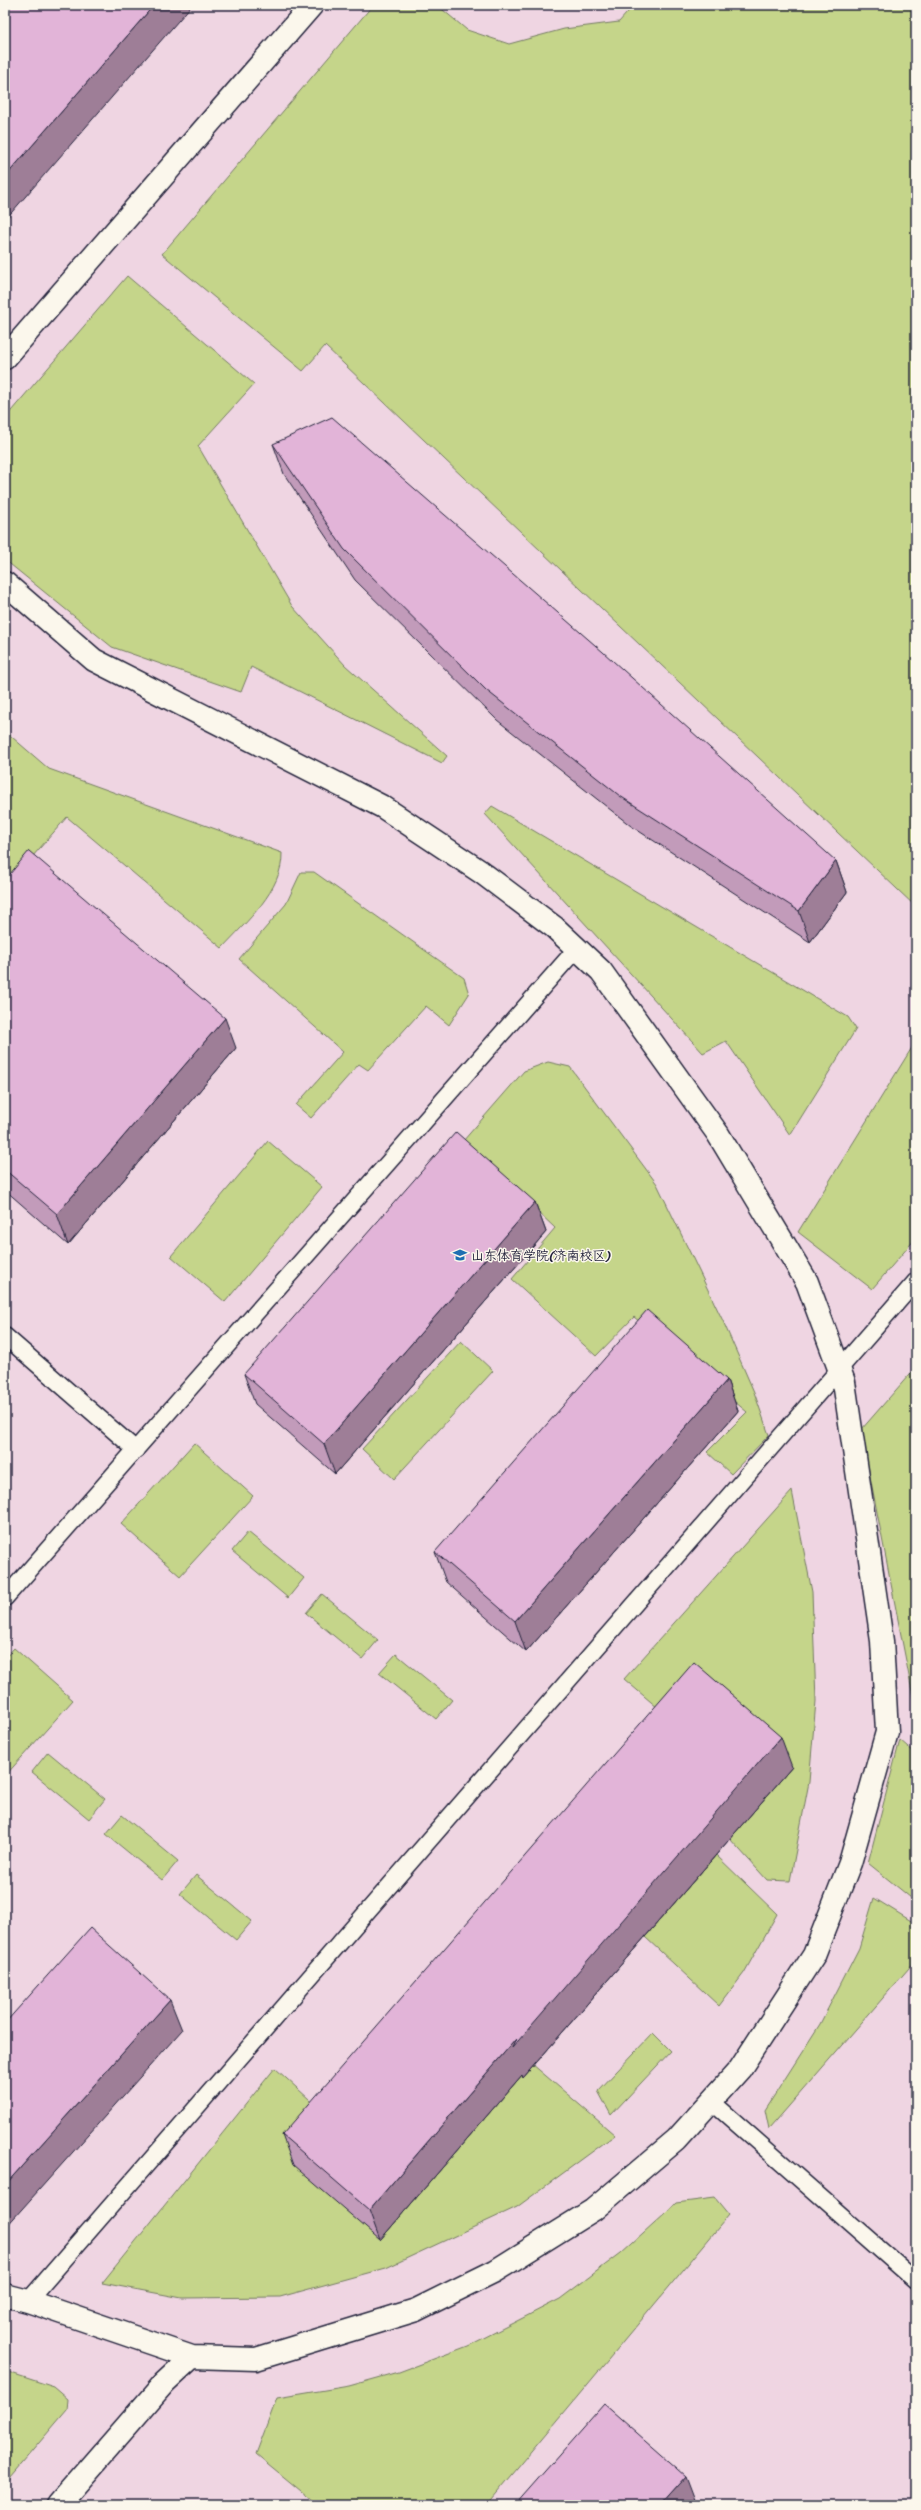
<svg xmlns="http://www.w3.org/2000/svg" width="921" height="2510" viewBox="0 0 921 2510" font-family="Sriracha,'LXGW WenKai TC',sans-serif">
  <rect width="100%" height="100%" fill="#f4e3e6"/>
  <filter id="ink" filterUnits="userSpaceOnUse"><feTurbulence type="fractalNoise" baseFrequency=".025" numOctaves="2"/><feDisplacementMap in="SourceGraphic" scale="8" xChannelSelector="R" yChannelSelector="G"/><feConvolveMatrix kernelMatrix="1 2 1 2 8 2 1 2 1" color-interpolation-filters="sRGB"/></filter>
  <g filter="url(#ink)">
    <path fill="#efd5e2" d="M5 5H916V2505H5Z"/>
    <path fill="#c5d58a" stroke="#747c62" d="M373 5H437L467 30 509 44 564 29 619 22 634 5H916V907L325 346 303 371 162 254Z
      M127 276 254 384 198 446 292 606 345 665 447 756 442 763 251 667 241 692 112 647 5 560V418Z
      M5 731 49 769 282 853C283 890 246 922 222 948L67 817 5 888Z
      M492 806 848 1017 856 1029 790 1135 726 1041 703 1053 485 814Z
      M301 872H314L464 978 469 994 449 1025 426 1006 368 1070 359 1064 311 1118 296 1105 343 1052 239 959 286 904Z
      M916 1041V1238L872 1289 798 1232Z
      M548 1062 570 1067 657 1184 723 1321 754 1392 769 1435 731 1474 707 1452 747 1412 634 1317 596 1356 512 1279 555 1228 463 1141 524 1071Z
      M268 1141 322 1187 225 1302 171 1256Z
      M461 1341 493 1371 394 1479 362 1449Z
      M916 1367V1712L861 1430Z
      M194 1443 253 1496 180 1576 121 1524Z
      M792 1491 812 1592 816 1701 809 1782 790 1881 767 1880 730 1839 678 1725 624 1679Z
      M248 1532 304 1578 288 1598 232 1551Z
      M322 1594 378 1640 362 1659 306 1613Z
      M14 1648 73 1700 5 1776V1658Z
      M396 1654 452 1700 436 1719 379 1673Z
      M900 1740 916 1754V1902L868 1863Z
      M48 1752 105 1799 89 1819 32 1772Z
      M122 1815 178 1861 162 1880 106 1834Z
      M716 1855 777 1914 744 1973 719 2006 645 1937Z
      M196 1875 252 1921 236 1940 180 1894Z
      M874 1898 916 1924V1960L769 2129 765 2110 820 2024 859 1948Z
      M653 2033 671 2051 611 2115 598 2091Z
      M532 2064 615 2135 517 2207 386 2268 280 2297 182 2298 102 2283 275 2068 332 2120Z
      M715 2198 729 2215 487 2505H318L256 2454 277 2398 349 2386 399 2372 468 2346 560 2299 621 2253 676 2203Z
      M5 2371 54 2387 68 2399 67 2410 5 2483Z"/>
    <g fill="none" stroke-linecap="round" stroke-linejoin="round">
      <defs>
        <path id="service" d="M5 1336 136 1450
          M5 1598 577 948
          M711 2101 916 2281
          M28 2301 916 1281"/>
        <path id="minor" d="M5 358 312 5
          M5 583 94 660 383 807 481 872 554 927 601 971 718 1134 807 1282 844 1382 882 1641 887 1732 850 1863 814 1955 740 2069 676 2140 593 2210 495 2271 416 2310 256 2359 192 2357 165 2382 58 2505
          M5 2295 28 2301 192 2357"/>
      </defs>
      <use href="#service" stroke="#22223b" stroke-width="19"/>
      <use href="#minor" stroke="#22223b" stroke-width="25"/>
      <use href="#service" stroke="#fbf7ec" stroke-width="16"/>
      <use href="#minor" stroke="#fbf7ec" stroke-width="22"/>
    </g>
    <path fill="#c29bba" stroke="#22223b" d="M273 444 836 861 847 892 810 942 631 826 497 720 355 580 284 474Z
      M5 880 236 1048 68 1245 5 1190Z
      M535 1202 546 1232 335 1474 255 1404 244 1374Z
      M727 1380 738 1411 526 1652 446 1582 435 1552Z
      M792 1767 523 2078 522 2075 380 2240 293 2165 282 2135Z"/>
    <path fill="#9e7e97" stroke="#22223b" d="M154 5H192L5 220V177Z
      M836 861 847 892 810 942 799 911Z
      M225 1018 236 1048 68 1245 57 1214Z
      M535 1202 546 1232 335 1474 324 1444Z
      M727 1380 738 1411 526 1652 515 1621Z
      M781 1737 792 1767 523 2078 522 2075 380 2240 369 2210 516 2039Z
      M170 2000 182 2030 5 2228V2185Z
      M686 2476 697 2505H660Z"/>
    <path fill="#e2b4d8" stroke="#22223b" d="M5 5H154L5 177Z
      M332 417 603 652 836 861 799 911 620 796 486 690 344 549 273 444Z
      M29 851 225 1018 57 1214 5 1170V880Z
      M456 1132 535 1202 324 1444 244 1374Z
      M647 1310 727 1380 515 1621 435 1552Z
      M694 1662 781 1737 512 2048 516 2039 369 2210 282 2135Z
      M90 1928 170 2000 5 2185V2023Z
      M604 2404 686 2476 660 2505H515Z"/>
  </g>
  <defs>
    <symbol id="university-bare" viewBox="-9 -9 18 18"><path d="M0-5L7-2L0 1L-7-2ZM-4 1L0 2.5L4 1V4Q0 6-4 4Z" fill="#1f6fb2" stroke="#fbf7ec" stroke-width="2.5" paint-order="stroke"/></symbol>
  </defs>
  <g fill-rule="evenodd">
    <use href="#university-bare" x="450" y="1245" width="20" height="20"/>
  </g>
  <g text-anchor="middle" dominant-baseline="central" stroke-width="3" stroke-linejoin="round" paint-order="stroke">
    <g font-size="13" fill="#22223b" stroke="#fbf7ec" text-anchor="start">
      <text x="471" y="1255">山东体育学院(济南校区)</text>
    </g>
  </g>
  <rect width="921" height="2510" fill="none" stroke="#fbf7ec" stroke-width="20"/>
  <rect x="10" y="10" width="901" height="2490" fill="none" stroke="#22223b" stroke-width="1.5" filter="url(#ink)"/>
</svg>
